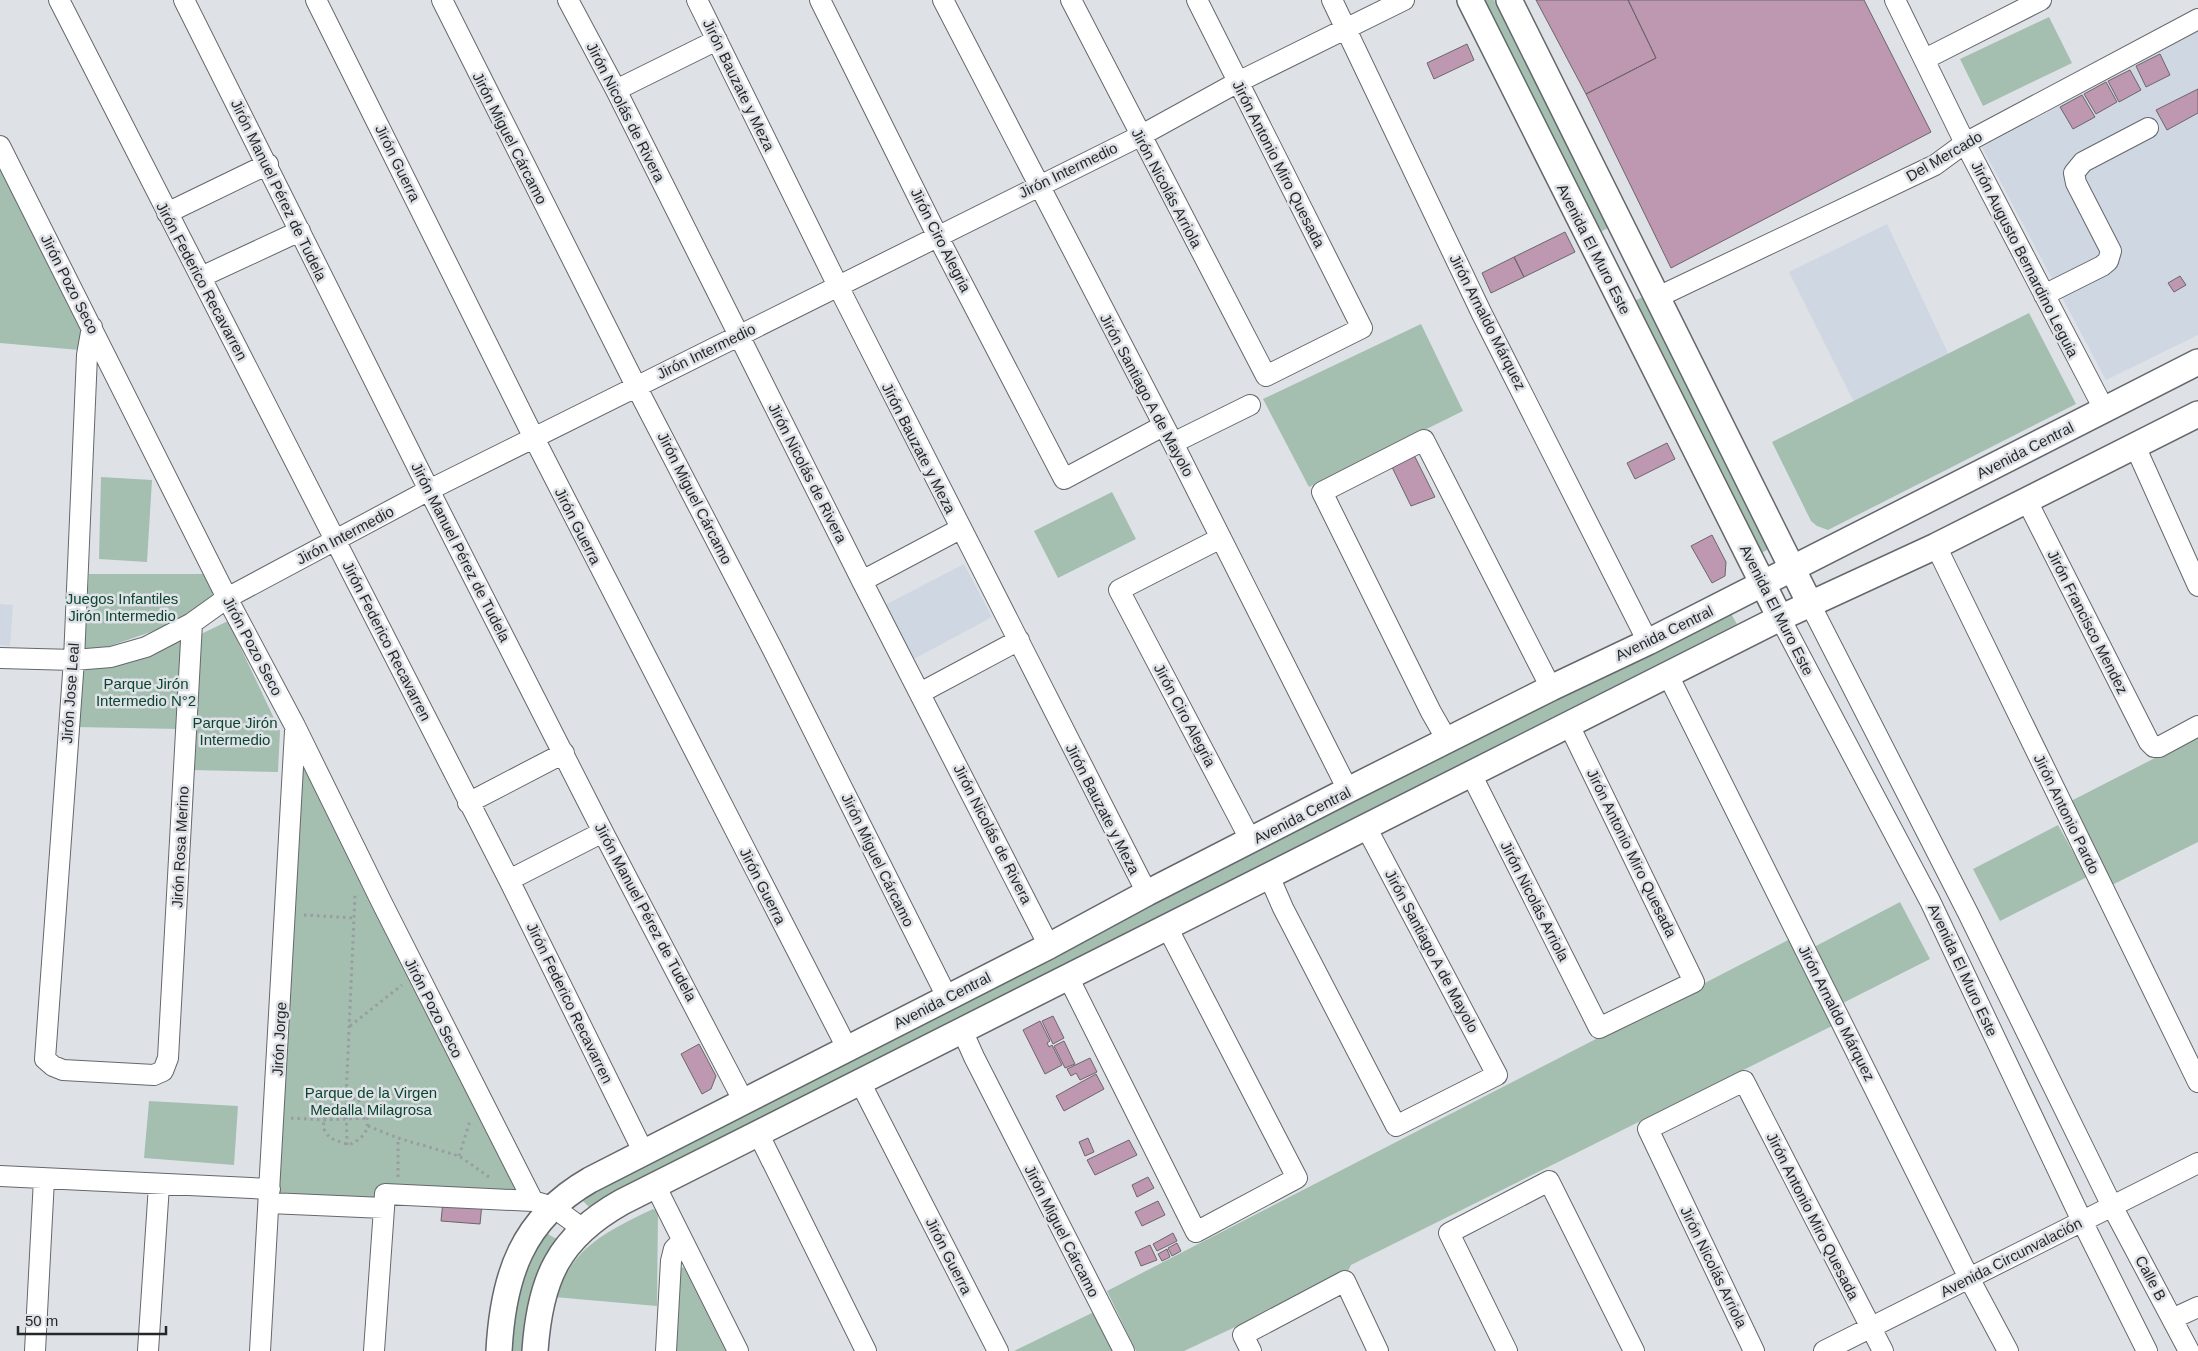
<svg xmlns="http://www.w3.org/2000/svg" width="2198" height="1351" viewBox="0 0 2198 1351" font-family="Helvetica,sans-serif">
  <rect width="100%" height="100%" fill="#dee2e7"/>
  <path fill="#cfd7e2" d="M2198 32V335L2106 380 1982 147Z
    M1887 224 1949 355 1854 402 1789 272Z
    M964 564 992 617 914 659 885 605Z
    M0 604 13 605 10 646 0 645Z"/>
  <path fill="#a4bfb0" d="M1480 0H1494L1608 228 1596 234Z
    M2049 17 2072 63 1983 106 1960 59Z
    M0 166 84 323 79 350 0 343Z
    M1645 296 1771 548 1757 555 1630 303Z
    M2029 313 2076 404 1828 530 1817 526 1811 521 1772 442Z
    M1421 324 1463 411 1309 487 1263 399Z
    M101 477 152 480 147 562 99 559Z
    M1112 492 1136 539 1058 578 1034 531Z
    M89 574H215L219 595 171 625 104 648H84Z
    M1730 612 1737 624 626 1188 590 1208 583 1201 586 1192 940 1009Z
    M228 621 280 731 278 772 191 770 201 634Z
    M188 632 180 729 74 727 79 669Z
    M2198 736V842L2110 886 2067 803Z
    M301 744 412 979 518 1195 380 1202 274 1196Z
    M2058 825 2087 877 2000 921 1973 869Z
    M1900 902 1930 959 1843 1003 1814 947Z
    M1792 938 1836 1024 1351 1265 1346 1275 1184 1351H1136L1107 1291Z
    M149 1101 238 1106 234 1165 144 1158Z
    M653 1209 658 1211 657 1306 554 1297C561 1283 568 1269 578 1257 597 1235 628 1221 653 1209Z
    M541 1230 560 1241 539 1275 529 1302 526 1351H505L507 1311Z
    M686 1267 728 1351H673L680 1268Z
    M1098 1310 1118 1351H1014Z"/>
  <path fill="#be97b0" stroke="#6c666a" d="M1536 0H1628L1656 58 1586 94Z
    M1628 0H1864L1931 132 1671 268 1586 94 1656 58Z
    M1467 44 1474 60 1434 79 1427 63Z
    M2160 54 2170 75 2146 87 2136 66Z
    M2130 70 2141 90 2119 102 2108 81Z
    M2106 82 2117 102 2096 114 2084 94Z
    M2198 89V113L2167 130 2156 110Z
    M2082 95 2095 117 2073 129 2060 107Z
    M1565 232 1575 252 1524 277 1514 257Z
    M1514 257 1524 277 1491 293 1482 273Z
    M2180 276 2186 285 2174 292 2168 283Z
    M1667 443 1675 459 1635 479 1627 463Z
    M1413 453 1435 497 1411 506 1390 463Z
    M1712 535 1726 562 1725 576 1712 583 1691 546Z
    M1053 1016 1064 1038 1053 1044 1042 1021Z
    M1040 1021 1050 1041 1047 1043 1049 1047 1052 1045 1062 1065 1045 1074 1023 1030Z
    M1064 1041 1075 1064 1065 1068 1054 1046Z
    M699 1044 716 1076 711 1089 702 1094 681 1054Z
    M1090 1058 1097 1072 1080 1080 1076 1073 1071 1076 1067 1069Z
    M1096 1074 1104 1089 1064 1111 1056 1096Z
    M1088 1138 1094 1152 1085 1156 1079 1142Z
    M1129 1140 1137 1155 1095 1175 1087 1160Z
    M1148 1177 1154 1188 1137 1197 1132 1185Z
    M443 1201 482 1204 480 1224 441 1221Z
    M1158 1201 1165 1215 1142 1226 1135 1212Z
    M1173 1233 1177 1241 1157 1251 1153 1244Z
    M1177 1243 1181 1251 1172 1256 1168 1248Z
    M1150 1245 1157 1260 1141 1266 1135 1252Z
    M1167 1249 1170 1257 1162 1261 1158 1254Z"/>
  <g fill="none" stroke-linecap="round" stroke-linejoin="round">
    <defs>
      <path id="minor" d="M59 0 509 880 643 1151
        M184 0 429 490 603 832 743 1100
        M316 0 534 438 847 1048
        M442 0 636 386 773 650 947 997
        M568 0 616 90 862 581 1049 946
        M697 0 838 286 1147 893
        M820 0 937 235 1064 479 1163 426
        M943 0 1173 443 1348 790
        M1071 0 1266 376 1362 328 1197 0
        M1332 0 1482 314 1648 642
        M1895 0 1965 143 2104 409
        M1925 59 2041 0
        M616 90 717 40
        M0 146 227 598 295 726 382 903 533 1201 553 1207 583 1229
        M167 213 268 164
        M201 277 300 231
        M2044 295 2102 266 2108 261 2111 251 2076 183 2074 173 2083 162 2148 128
        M1658 297 1935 165 1965 143 2198 19
        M92 327 87 355 74 660 45 1059 53 1066 63 1070 154 1075 163 1071 168 1058 192 623
        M1173 443 1250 405
        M2135 446 2198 586
        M2027 501 2149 742 2154 747H2159L2198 726
        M1221 538 1119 590 1251 841
        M1936 546 2198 1082
        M862 581 960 529
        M1810 604 1968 913 2112 1206 2189 1351
        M1780 618 1930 901 2082 1221 2147 1351
        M0 658 74 660 111 657 146 647 192 623 227 598 429 490 1140 136 1238 82 1404 0
        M1668 675 1969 1278 2008 1351
        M920 693 1019 640
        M1447 740 1431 712 1322 492 1424 440 1551 688
        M1471 774 1599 1028 1694 982 1569 725
        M468 803 564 753
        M1269 876 1283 908 1396 1126 1497 1075 1366 827
        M509 880 603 832
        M1068 977 1196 1232 1297 1178 1167 927
        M962 1030 974 1057 1124 1351
        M860 1082 998 1351
        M758 1133 866 1351
        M0 1176 270 1189
        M655 1185 738 1351
        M269 1203 384 1208
        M2172 1319 2198 1307
        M35 1351 44 1179
        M148 1351 159 1185
        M260 1351 295 731
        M374 1351 385 1194 533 1201
        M666 1351 671 1261 674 1249 682 1241
        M1251 1351 1243 1335 1345 1281 1378 1351
        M1507 1351 1449 1233 1549 1181 1634 1351
        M1754 1351 1648 1129 1744 1081 1883 1351
        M1824 1351 2198 1163"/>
      <path id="major" d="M1470 0 1780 618
        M1509 0 1810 604
        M499 1351C503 1276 522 1219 590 1180L1049 946 1147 893 1348 790 1551 688 1648 642 2198 362
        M535 1351C540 1279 558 1238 622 1202L1780 618 1936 546 2198 414"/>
    </defs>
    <use href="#minor" stroke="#64676c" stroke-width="22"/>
    <use href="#major" stroke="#64676c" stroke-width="28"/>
    <path stroke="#999ca0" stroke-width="3" stroke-dasharray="2.5 4" stroke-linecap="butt" d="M304 915 355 918
      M350 1026 402 985
      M346 1097 358 1099C371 1119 373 1134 349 1145L330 1138 323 1128C325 1113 330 1102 346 1097Z
      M291 1118 324 1120 368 1118
      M368 1126 398 1138 459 1156 492 1179
      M347 1145 346 1097 355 895
      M459 1156 470 1121
      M398 1177V1138"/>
    <use href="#minor" stroke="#fff" stroke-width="20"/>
    <use href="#major" stroke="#fff" stroke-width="25"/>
  </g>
  <g text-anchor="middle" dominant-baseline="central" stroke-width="5" stroke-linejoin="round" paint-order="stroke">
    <g font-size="15" fill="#262729" stroke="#dee2e7">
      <text transform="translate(739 85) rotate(64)">Jirón Bauzate y Meza</text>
      <text transform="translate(626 112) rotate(63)">Jirón Nicolás de Rivera</text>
      <text transform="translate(510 138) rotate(63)">Jirón Miguel Cárcamo</text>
      <text transform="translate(1944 156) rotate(-30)">Del Mercado</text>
      <text transform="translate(398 163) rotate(64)">Jirón Guerra</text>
      <text transform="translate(1279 164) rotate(63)">Jirón Antonio Miro Quesada</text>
      <text transform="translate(1068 170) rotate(-26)">Jirón Intermedio</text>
      <text transform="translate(1167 188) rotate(62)">Jirón Nicolás Arriola</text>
      <text transform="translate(279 190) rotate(64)">Jirón Manuel Pérez de Tudela</text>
      <text transform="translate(941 240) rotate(63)">Jirón Ciro Alegria</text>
      <text transform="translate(1594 249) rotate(63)">Avenida El Muro Este</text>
      <text transform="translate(2025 259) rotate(63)">Jirón Augusto Bernardino Leguia</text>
      <text transform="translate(202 281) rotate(62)">Jirón Federico Recavarren</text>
      <text transform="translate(70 284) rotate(63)">Jirón Pozo Seco</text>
      <text transform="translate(1488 322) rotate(63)">Jirón Arnaldo Márquez</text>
      <text transform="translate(706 351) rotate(-26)">Jirón Intermedio</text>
      <text transform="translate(1147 395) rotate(62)">Jirón Santiago A de Mayolo</text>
      <text transform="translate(919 448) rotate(63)">Jirón Bauzate y Meza</text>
      <text transform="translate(2025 450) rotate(-27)">Avenida Central</text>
      <text transform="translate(808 473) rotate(63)">Jirón Nicolás de Rivera</text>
      <text transform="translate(695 498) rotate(63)">Jirón Miguel Cárcamo</text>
      <text transform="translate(578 526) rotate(63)">Jirón Guerra</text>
      <text transform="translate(345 535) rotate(-28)">Jirón Intermedio</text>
      <text transform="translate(461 552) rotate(63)">Jirón Manuel Pérez de Tudela</text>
      <text transform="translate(1777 610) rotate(63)">Avenida El Muro Este</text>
      <text transform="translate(2088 622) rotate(63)">Jirón Francisco Mendez</text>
      <text transform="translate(1664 633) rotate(-26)">Avenida Central</text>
      <text transform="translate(387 641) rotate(63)">Jirón Federico Recavarren</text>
      <text transform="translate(253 646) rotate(62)">Jirón Pozo Seco</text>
      <text transform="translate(70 693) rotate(-86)">Jirón Jose Leal</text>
      <text transform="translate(1185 715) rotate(62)">Jirón Ciro Alegria</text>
      <text transform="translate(1103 809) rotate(63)">Jirón Bauzate y Meza</text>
      <text transform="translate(2067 814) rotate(64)">Jirón Antonio Pardo</text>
      <text transform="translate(1302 815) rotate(-27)">Avenida Central</text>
      <text transform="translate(993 834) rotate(63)">Jirón Nicolás de Rivera</text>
      <text transform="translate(180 847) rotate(-87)">Jirón Rosa Merino</text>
      <text transform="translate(1632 853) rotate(64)">Jirón Antonio Miro Quesada</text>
      <text transform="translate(878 860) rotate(64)">Jirón Miguel Cárcamo</text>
      <text transform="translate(763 886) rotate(63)">Jirón Guerra</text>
      <text transform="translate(1535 901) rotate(63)">Jirón Nicolás Arriola</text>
      <text transform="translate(646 912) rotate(62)">Jirón Manuel Pérez de Tudela</text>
      <text transform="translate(1432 951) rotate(62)">Jirón Santiago A de Mayolo</text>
      <text transform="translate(1963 970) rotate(65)">Avenida El Muro Este</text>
      <text transform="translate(942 1000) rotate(-27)">Avenida Central</text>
      <text transform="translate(570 1003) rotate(64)">Jirón Federico Recavarren</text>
      <text transform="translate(434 1008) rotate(63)">Jirón Pozo Seco</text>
      <text transform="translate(1837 1013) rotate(63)">Jirón Arnaldo Márquez</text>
      <text transform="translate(279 1039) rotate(-87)">Jirón Jorge</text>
      <text transform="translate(1813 1216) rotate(63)">Jirón Antonio Miro Quesada</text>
      <text transform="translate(1062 1231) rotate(63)">Jirón Miguel Cárcamo</text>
      <text transform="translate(949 1256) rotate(63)">Jirón Guerra</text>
      <text transform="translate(2011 1257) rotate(-27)">Avenida Circunvalación</text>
      <text transform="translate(1714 1267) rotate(64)">Jirón Nicolás Arriola</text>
      <text transform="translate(2151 1278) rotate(62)">Calle B</text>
    </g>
    <g font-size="15" fill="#0c452e" stroke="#dee2e7">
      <text x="122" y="598">Juegos Infantiles<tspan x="122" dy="17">Jirón Intermedio</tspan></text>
      <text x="146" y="683">Parque Jirón<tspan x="146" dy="17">Intermedio N°2</tspan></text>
      <text x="235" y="722">Parque Jirón<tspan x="235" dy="17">Intermedio</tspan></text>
      <text x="371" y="1092">Parque de la Virgen<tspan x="371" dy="17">Medalla Milagrosa</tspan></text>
    </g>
  </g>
  <path d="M18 1326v8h148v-8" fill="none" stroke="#262729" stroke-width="2.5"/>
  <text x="25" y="1326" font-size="15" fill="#262729" stroke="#dee2e7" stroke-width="4" paint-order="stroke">50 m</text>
</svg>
